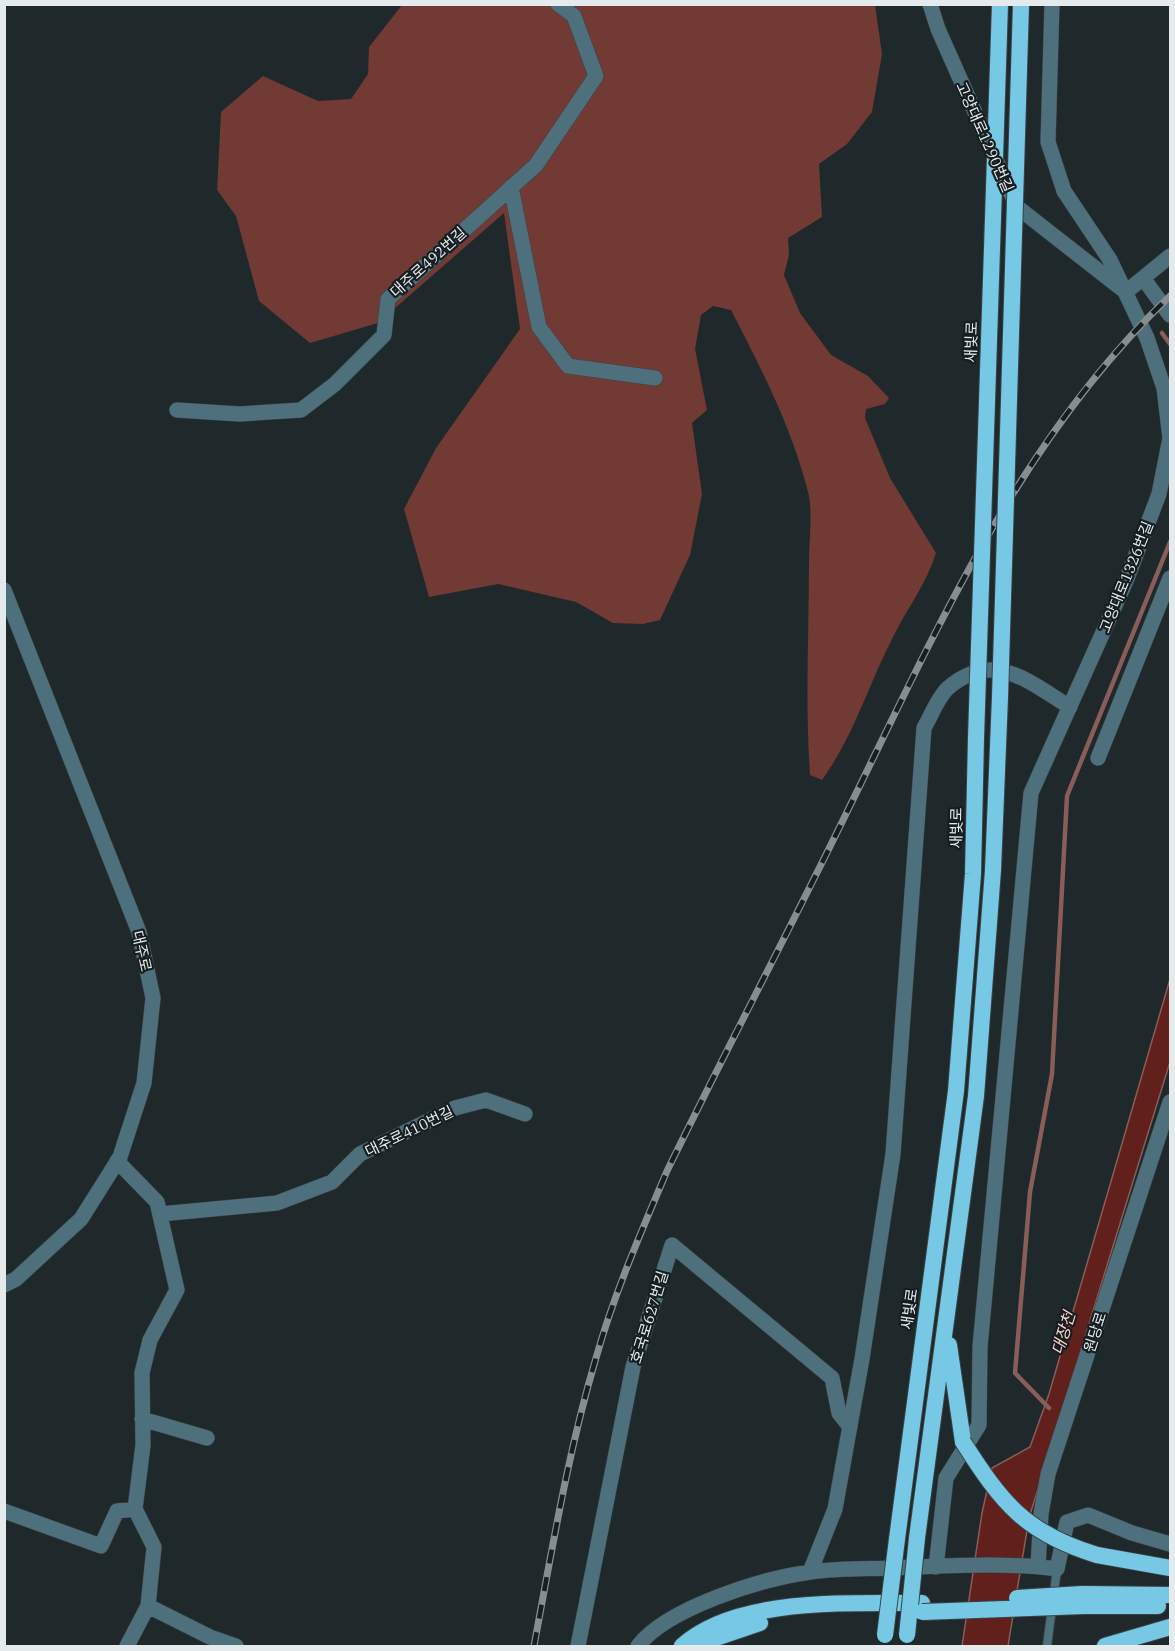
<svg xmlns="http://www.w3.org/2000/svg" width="1175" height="1651" viewBox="0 0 1175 1651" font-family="'IBM Plex Serif','Noto Sans KR',serif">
  <rect width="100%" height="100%" fill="#1f282b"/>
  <path fill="#713a34" d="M402 5H875L882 54 872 112 847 144 819 164 822 217 788 238 789 255 784 275 800 313 831 355 868 376 889 398 885 404 866 409 865 418 890 478 936 553C927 583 908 607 894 635 869 683 854 736 822 780L810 775C805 703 809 632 809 560 809 539 813 512 808 492 792 428 761 368 731 310L713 306 701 315 695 349 707 410 692 423 702 494 690 555 660 620 643 624 613 623 576 602 498 584 429 597 404 509 436 448 520 329 504 213 378 323 310 343 259 301 236 216 217 190 221 112 263 76 318 101 351 99 368 74 369 47Z"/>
  <path fill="#61201b" stroke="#895d5a" stroke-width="1.5" d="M1170 979V1062L1029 1518 1008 1646H962L982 1513 992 1468 1030 1447 1049 1394Z"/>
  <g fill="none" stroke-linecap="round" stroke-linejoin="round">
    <path stroke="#895d5a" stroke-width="4.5" d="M1162 333 1170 344
      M1049 1408 1015 1373 1030 1192 1052 1074 1067 796 1170 542"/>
    <defs>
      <path id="service" d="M1047 1646 1057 1569"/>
      <path id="minor" d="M930 4 938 29 1017 207 1122 289
        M511 187 539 327 568 366 655 378
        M1143 278 1170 315
        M1126 292 1170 256
        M177 410 239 414 301 410 335 384 384 335 388 299 536 165 596 76 574 16 558 4
        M1098 758 1170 578
        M117 1161 157 1202 177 1290 150 1340 142 1373 143 1445 135 1509 154 1547 148 1606 210 1637 236 1646
        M160 1214 277 1203 332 1182 360 1154 455 1108 486 1100 525 1114
        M142 1419 207 1438
        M4 1511 101 1546 117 1511 135 1509
        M1038 1566 1041 1514 1048 1474 1170 1102
        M936 1567 946 1478 979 1425 980 1347 1031 793 1126 581 1159 494 1170 438 1164 388 1147 338 1110 260 1064 191 1048 142 1052 4
        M810 1572 835 1509 862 1359 893 1154 924 728C931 716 938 697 948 688 994 649 1029 682 1070 707
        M127 1646 148 1606
        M578 1646 633 1367 672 1245 832 1378 839 1413 850 1427
        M638 1646C667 1608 763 1578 811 1572 837 1568 866 1569 893 1568 947 1566 1003 1562 1057 1569L1067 1522 1088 1515 1132 1533 1170 1544"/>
      <path id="tertiary" d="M4 590 139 932 153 998 144 1083 120 1157 81 1219 16 1279 4 1285"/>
      <path id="trunk" d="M949 1345 963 1442
        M917 1538 976 1096 993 870 1000 697
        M897 1539 956 1091 973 874 976 738
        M1097 1555 1170 1568
        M1082 1594 1170 1595
        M1084 1606H1158
        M682 1646C737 1596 851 1604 922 1603
        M703 1646 716 1638 760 1623
        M1105 1646 1170 1627"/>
    </defs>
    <use href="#service" stroke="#3b4346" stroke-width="10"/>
    <use href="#minor" stroke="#3b4346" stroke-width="16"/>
    <use href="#tertiary" stroke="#3b4346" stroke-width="16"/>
    <use href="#trunk" stroke="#3b4346" stroke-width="18"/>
    <use href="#service" stroke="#4e6f7c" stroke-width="8"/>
    <use href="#minor" stroke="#4e6f7c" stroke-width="15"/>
    <use href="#tertiary" stroke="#4e6f7c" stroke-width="15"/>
    <use href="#trunk" stroke="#76c8e4" stroke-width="16"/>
    <defs>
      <path id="rail" d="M534 1646C552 1550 568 1452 596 1358 614 1294 641 1232 667 1171 725 1052 787 935 845 816 935 633 1020 438 1170 296"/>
    </defs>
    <use href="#rail" stroke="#878e91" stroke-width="7"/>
    <use href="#rail" stroke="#161e21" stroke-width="4.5" stroke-dasharray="14" stroke-linecap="butt"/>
    <defs>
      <path id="trunk-bridge" d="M1000 697 1021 4
        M976 738 1000 4
        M963 1442C1002 1503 1025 1533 1097 1555
        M1017 1598 1082 1594
        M922 1612 1084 1606
        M885 1635 897 1539
        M907 1635 917 1538"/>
    </defs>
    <use href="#trunk-bridge" stroke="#3b4346" stroke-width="18" stroke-linecap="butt"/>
    <use href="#trunk-bridge" stroke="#76c8e4" stroke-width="16"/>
  </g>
  <g text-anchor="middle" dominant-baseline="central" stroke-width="4.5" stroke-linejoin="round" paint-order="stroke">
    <g font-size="15" fill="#e5ebed" stroke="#161e21">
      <text transform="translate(985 137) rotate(66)">고양대로1290번길</text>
      <text transform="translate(428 262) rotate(-42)">대주로492번길</text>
      <text transform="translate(971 342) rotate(-88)">새빛로</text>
      <text transform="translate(1126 577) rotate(-68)">고양대로1326번길</text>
      <text transform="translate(956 828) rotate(-89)">새빛로</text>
      <text transform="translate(142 951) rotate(77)">대주로</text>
      <text transform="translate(409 1131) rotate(-26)">대주로410번길</text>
      <text transform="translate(909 1309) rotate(-82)">새빛로</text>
      <text transform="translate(649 1317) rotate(-73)">호국로627번길</text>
      <text transform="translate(1095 1332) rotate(-72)">원당로</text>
    </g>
    <g font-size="16" font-style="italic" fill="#ffd3cd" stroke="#161e21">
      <text transform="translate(1063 1333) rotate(-73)">대장천</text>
    </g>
  </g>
  <rect width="1175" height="1651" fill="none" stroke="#e5ebed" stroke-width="12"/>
</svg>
